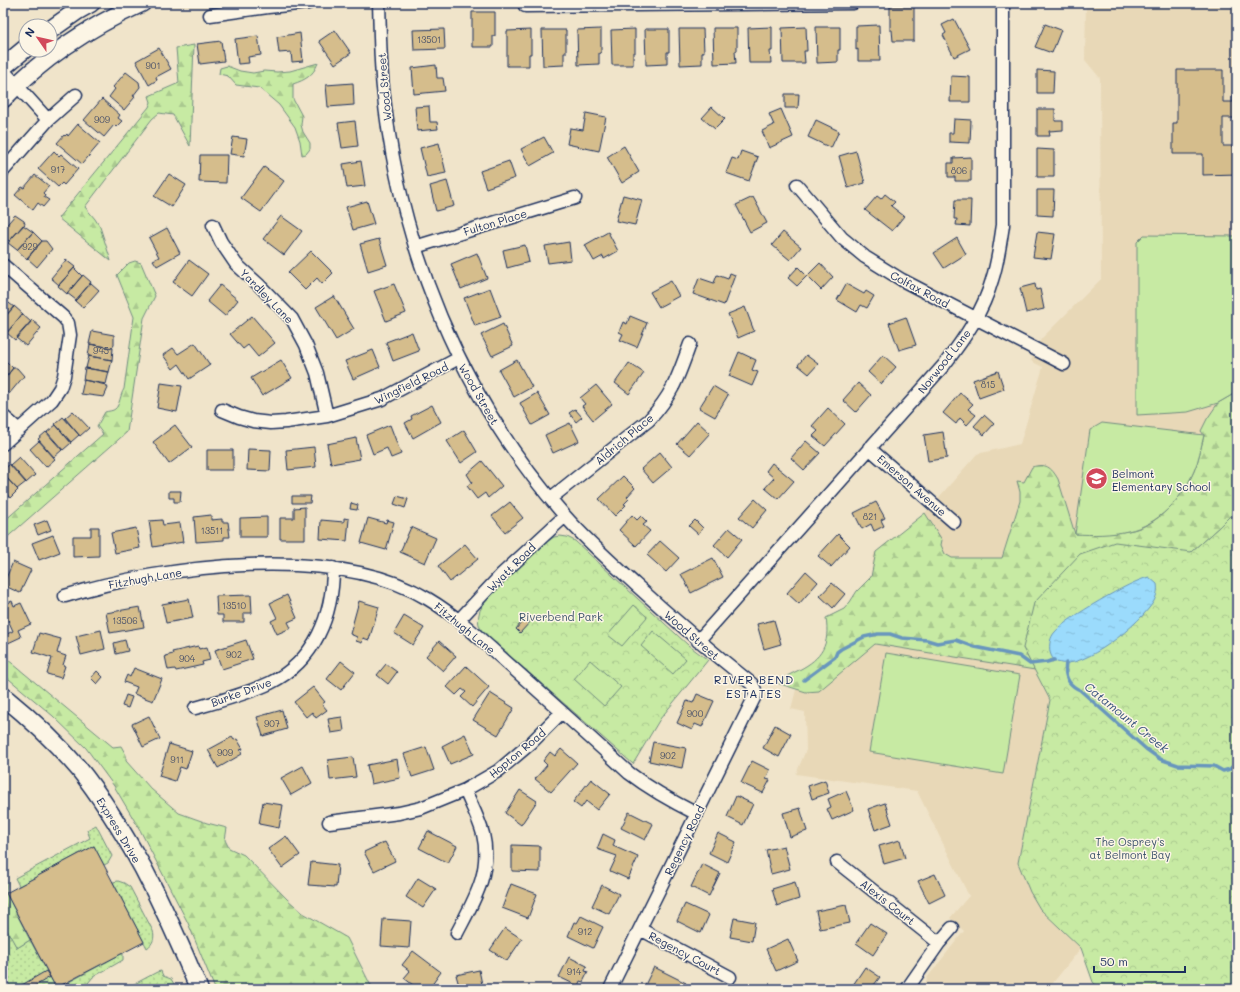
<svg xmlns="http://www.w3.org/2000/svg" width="1240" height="992" viewBox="0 0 1240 992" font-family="Mali,sans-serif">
  <defs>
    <pattern id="grass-dots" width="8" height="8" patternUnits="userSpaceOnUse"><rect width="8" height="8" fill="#c7eaa3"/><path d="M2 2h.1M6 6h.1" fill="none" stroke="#aac98f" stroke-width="1.8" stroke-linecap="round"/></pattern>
    <pattern id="forest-firs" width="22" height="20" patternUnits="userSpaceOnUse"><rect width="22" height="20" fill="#c7eaa3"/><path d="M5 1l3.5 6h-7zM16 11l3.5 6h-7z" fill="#aac98f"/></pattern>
    <pattern id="park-crowns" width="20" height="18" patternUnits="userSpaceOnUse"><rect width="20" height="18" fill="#c7eaa3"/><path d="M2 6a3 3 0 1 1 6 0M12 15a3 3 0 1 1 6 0" fill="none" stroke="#aac98f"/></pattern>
    <pattern id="water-ripples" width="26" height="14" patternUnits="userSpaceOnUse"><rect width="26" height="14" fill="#9bdbfc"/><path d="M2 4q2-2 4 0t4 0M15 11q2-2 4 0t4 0" fill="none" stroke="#85bcda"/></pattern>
  </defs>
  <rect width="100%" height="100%" fill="#f0e4ca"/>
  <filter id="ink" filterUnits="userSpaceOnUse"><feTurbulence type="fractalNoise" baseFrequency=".025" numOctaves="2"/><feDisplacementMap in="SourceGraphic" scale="8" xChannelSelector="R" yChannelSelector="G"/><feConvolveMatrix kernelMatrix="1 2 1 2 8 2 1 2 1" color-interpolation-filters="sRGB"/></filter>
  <g filter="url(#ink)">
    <path fill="#e8d8b7" d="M1086 3H1237V509L1080 554 1034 603 1023 648 1050 700 1018 863 1040 909 1081 948 1048 989H924L927 978 964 931 950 918 969 896 917 791 796 774 806 750 805 712 791 709 797 686 864 620 874 553 925 513 977 454 1020 444 1043 367 1031 361 1041 339 1101 279 1100 78 1085 60Z"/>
    <path fill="url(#grass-dots)" stroke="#718c80" d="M96 825 112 856 108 863 104 865 94 846 19 886 15 878 90 838 87 830Z
      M118 881 124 883 130 887 153 931C155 938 153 944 147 948L113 882Z
      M3 920 17 948 30 940 56 988 63 985 65 989H3Z
      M123 953V960L93 977 83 989H72L69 982Z
      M161 971 163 976 171 979 177 989H125L157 972Z"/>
    <path fill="url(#forest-firs)" stroke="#718c80" d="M194 45 190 146 173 115 159 113 152 119 85 207 95 219 100 227 111 261 58 218 149 107 151 102 149 96 179 83 176 48Z
      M318 63C313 76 305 80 293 84V99L302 116 301 125 303 132 310 143V149L306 154 302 155 300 141 295 127 279 105 259 88 236 85 228 76 219 74 220 68 227 66 240 71 253 73 264 71 277 72 290 71Z
      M135 261 141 263 155 296 144 318 127 432 3 541V522L103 434 97 426 105 412C108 411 113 411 115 409 120 405 120 395 124 389L134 317 117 275 129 263Z
      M1237 392V509L1219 527 1191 552 1023 648 1035 670 875 644 819 691 806 692 777 683C784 677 791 674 799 670 822 658 830 645 826 618L844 609 850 602 857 591 871 577 876 552 925 513 942 540 941 545 945 554 952 558H1002L1020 501V492L1017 481 1024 482 1032 467C1046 463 1051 467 1058 479L1075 534C1093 533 1111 534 1128 531 1157 527 1183 497 1194 471 1199 460 1201 447 1204 435L1201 431 1207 419 1218 403Z
      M3 652 7 659 113 747 121 746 126 755V761L151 789 179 813 207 823 227 828 225 840 229 848 244 855 287 899 303 913 347 938 370 984 376 989H215L188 923 140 830 114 786 86 748 53 716 3 674Z
      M3 874 7 883 6 893 30 940 17 948 3 923Z"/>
    <path fill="url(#park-crowns)" stroke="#718c80" d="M1237 509V989H1099L1093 982 1081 948 1040 909 1030 892 1018 863 1050 700 1023 648 1034 603 1080 554 1115 542 1191 552 1219 527Z
      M560 536 567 537 575 541 688 645 708 660 660 719 633 764 487 636C480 630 477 624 479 614 481 598 534 554 548 541L554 537Z"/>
    <path fill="#c7eaa3" stroke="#718c80" d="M1144 235 1237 236V392L1218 403 1188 412 1137 415V242Z
      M1102 423 1204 435C1201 447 1199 460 1194 471 1182 499 1158 525 1128 531 1111 535 1093 535 1075 534L1090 430Z
      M634 605 647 617 622 646 608 635Z
      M653 631 686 659 673 674 641 646Z
      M886 653 1020 675 1003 774 869 752Z
      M590 660 621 687 604 706 574 679Z"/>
    <path fill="url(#water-ripples)" stroke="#6896bd" d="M1149 577 1157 584C1158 590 1157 595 1154 601 1142 622 1082 672 1057 662 1053 660 1051 656 1050 652 1049 645 1050 637 1055 632 1065 619 1132 580 1149 577Z"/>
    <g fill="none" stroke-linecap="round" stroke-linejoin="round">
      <path stroke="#6896bd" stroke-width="3.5" d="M1066 663C1064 675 1068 685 1080 690L1146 749 1160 759 1178 765 1214 766 1223 771 1230 769 1237 762
        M804 680 835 657 837 652 841 649 864 637 878 634H890L902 638 927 640 937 643 956 640 975 647 1019 656 1030 664 1047 662 1054 660"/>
    </g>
    <path fill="#d5bd8c" stroke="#1b2f5e" d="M890 6H914V41H893L892 30H890Z
      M472 12H495V36H493V47H472Z
      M954 19 970 49 954 57 943 35 946 33 942 25Z
      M1045 24 1061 30 1052 53 1035 47Z
      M879 25 880 61H858V49L856 50V26Z
      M772 27V51H770L771 63H749L748 28Z
      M806 27 807 51H804L805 63H783L782 28Z
      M816 27H840V50H838V62L817 63Z
      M713 28H737V51H735L736 63 714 64Z
      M444 29 445 49 414 50 413 30Z
      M601 29V53H599V64L578 65 577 30Z
      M635 29V53H633V65H612L611 30Z
      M645 29H669V52H667V64L646 65Z
      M679 29H703L704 52H702V64L680 65Z
      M335 30 351 53 335 64 319 41Z
      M531 30V54H529V66H507V31Z
      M542 30H566V53H564V65L543 66Z
      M300 33 303 61 292 62 291 52 279 53 277 37Z
      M258 36 261 55 248 57 249 63 238 64 235 39Z
      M221 41 224 61 200 64 197 44Z
      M159 48 171 69 156 77 157 80 149 85 136 61Z
      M436 65 437 78H443L445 91 414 94 412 68Z
      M1037 70 1054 71 1053 93H1037Z
      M1177 70H1223V102H1233V91L1237 90V132H1234V118H1223V146H1237V174L1203 175V154H1173V123H1177Z
      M126 72 139 82 140 87 133 96 135 97 124 110 109 97 115 89 113 87Z
      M951 76 970 77V102H950Z
      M353 83 354 105 328 107 326 85Z
      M785 94H799L798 108H785Z
      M102 99 120 115 118 118 122 121 116 127 114 125 104 137 84 120Z
      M429 106 430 122H437L438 129 417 131 415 107Z
      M712 107 725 119 715 129 702 118Z
      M781 109 793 137 769 148 762 131 774 125 769 114Z
      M1037 109H1055V121H1063V130L1049 131 1050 136H1037Z
      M586 113 606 117 599 151 567 144 570 128 583 130Z
      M954 119 971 120 970 143 949 142V133H953Z
      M816 120 839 131 831 148 808 137Z
      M355 121 358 146 342 148 338 123Z
      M78 124 100 143 82 164 57 143 64 135 65 136 67 134 68 136Z
      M233 137 247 139 244 156 230 154Z
      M544 137 553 153 530 166 521 149Z
      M439 143 446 173 427 177 420 148Z
      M624 146 639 172 622 183 607 157Z
      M1037 149 1054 150V177H1037Z
      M54 151 59 156 61 154 78 169 64 185 62 183 58 187 38 169Z
      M741 151 758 157 749 181 726 173 732 158 738 160Z
      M856 151 865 183 848 188 839 156Z
      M200 155H227L226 183 199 182Z
      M971 157V181H955V177H948V163H953V158Z
      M361 161 365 186 347 188 343 164Z
      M509 161 515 178 486 188 480 171Z
      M264 167 284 181 261 212 241 198Z
      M169 174 186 185 172 207 154 196Z
      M35 175 49 186 43 193 45 195 44 197 49 200 43 207 38 203 33 210 15 195 22 187 24 188Z
      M447 181 454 206 436 211 430 186Z
      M1037 190H1054L1053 216 1037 215Z
      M885 194 895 202 891 206 904 216 892 231 865 210 877 196 881 199Z
      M623 195 642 200 635 225 616 221Z
      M753 197 767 223 750 232 736 205Z
      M955 200H971L970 226 956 225 957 219H954Z
      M367 201 374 224 353 230 346 207Z
      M15 215 24 221 25 224 9 241 3 236V229Z
      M281 216 302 231 284 255 263 239Z
      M23 225 33 232 17 250 8 243Z
      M167 228 180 253 157 266 153 260 159 257 149 238Z
      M33 232 42 241 27 259 17 250Z
      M608 232 618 251 604 259 603 256 594 261 585 245Z
      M783 232 801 247 790 260 772 245Z
      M1037 232 1055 234 1051 259 1033 257Z
      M957 238 966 254 944 268 934 253Z
      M379 239 387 265 368 271 360 244Z
      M42 241H46L52 249 37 267 27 258Z
      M569 242 571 260 548 263 545 246Z
      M525 245 529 262 507 268 503 250Z
      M311 251 333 273 322 284 317 278 305 290 288 273Z
      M477 253 487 278 461 289 451 264Z
      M66 260 75 267 59 285 51 278Z
      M189 260 208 274 192 296 173 282Z
      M820 263 833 277 821 290 807 276Z
      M798 267 807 276 797 286 788 278Z
      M74 268 82 276 67 294 58 286Z
      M730 273 735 275 724 305 693 294 699 278 714 283 717 275 728 279Z
      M83 275 91 282 76 300 67 293Z
      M671 281 679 296 659 307 650 292Z
      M91 283 99 290 83 308 75 301Z
      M394 284 406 313 386 321 374 291Z
      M846 284 864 294 866 291 874 296 867 308 861 305 857 312 837 300Z
      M1035 284 1036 290 1040 289 1044 309 1026 313 1020 288Z
      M220 285 238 300 225 316 207 301Z
      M490 288 501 317 475 326 464 298Z
      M334 296 354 329 336 340 316 307Z
      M5 300 14 307 3 319V302Z
      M14 306 23 314 7 332 3 328V319Z
      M745 307 754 331 738 338 728 314Z
      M22 314 31 322 15 340 7 333Z
      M252 316 275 343 258 357 248 345 243 349 230 334Z
      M630 316 647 323 637 347 620 340 623 334 619 332 623 322 627 324Z
      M906 317 916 345 899 350 889 323Z
      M32 320 41 328 26 346 16 338Z
      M503 324 513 346 492 356 481 335Z
      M92 331 114 335V345L112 348 89 344Z
      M412 332 419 351 393 361 386 342Z
      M195 343 210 365 189 379 179 364 173 369 163 355 173 348 178 354Z
      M90 344 113 348 112 360 88 356Z
      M373 350 380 367 353 379 345 361Z
      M739 352 756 360 752 370 758 372 752 386 729 376Z
      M806 355 818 364 809 374 798 365Z
      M883 355 896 367 881 384 868 372Z
      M89 356 112 360 109 372 86 368Z
      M5 360 13 368 3 381V361Z
      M281 360 292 378 262 396 251 378Z
      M517 360 532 387 514 397 499 370Z
      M629 363 644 373 629 394 615 383Z
      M13 368H17L24 376 9 394 3 389V381Z
      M85 368 109 372 106 384 83 380Z
      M998 371 1004 389 979 398 973 380Z
      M84 380 106 385 108 388 104 397 81 394Z
      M161 383 182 386 177 412 157 408Z
      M858 383 871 395 856 412 843 400Z
      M596 385 612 404 593 420 582 406 585 404 580 398Z
      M713 386 728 395 715 417 699 408Z
      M537 393 550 415 532 425 520 403Z
      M960 393 973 404 968 409 976 415 967 425 960 418 956 424 943 413Z
      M432 405 441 422 413 438 405 423 412 419 411 416Z
      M828 408 845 424 825 446 813 436 818 431 812 426Z
      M575 409 582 417 576 422 569 413Z
      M73 411 89 428 80 436 65 418Z
      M984 415 994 424 984 435 974 426Z
      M63 417 79 435 71 442 55 424Z
      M697 421 710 433 690 455 677 444Z
      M570 423 579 441 553 453 545 435Z
      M56 425 71 443 63 450 47 432Z
      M175 425 192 447 169 464 153 442Z
      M390 425 401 454 391 458 387 448 373 454 366 435Z
      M464 430 477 452 461 463 447 441Z
      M46 432 62 450 54 457 38 439Z
      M943 432 947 458 928 461 924 435Z
      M356 438 360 459 331 464 327 444Z
      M39 441 55 459 46 467 30 449Z
      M806 441 820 453 804 470 791 458Z
      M314 447 316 467 288 470 286 450Z
      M248 449 271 450 270 471 247 470Z
      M207 450H233V470H207Z
      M660 452 672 467 653 483 641 469Z
      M19 457 35 475 26 483 10 465Z
      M482 461 502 486 488 498 485 493 477 499 467 486 472 482 467 474Z
      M772 463 794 481 778 499 765 488 774 478 766 471Z
      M10 464 26 482 17 489 3 474V470Z
      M3 474 18 490 10 498 3 490Z
      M623 476 635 488 627 497 629 499 624 504 626 505 615 516 599 499Z
      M169 491H181L180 502H174V498H169Z
      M292 496H311L310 503H292Z
      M397 496 408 499 405 508 394 504Z
      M755 499 767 510 752 528 739 517Z
      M510 502 523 518 505 532 492 516Z
      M876 502 885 518 881 520 884 526 874 531 871 524 862 529 854 513Z
      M351 503 358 505 357 510 350 509Z
      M305 507V539H280V518H294V508Z
      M211 515V520L222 519V522H228L230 537H224V540L196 542 194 517Z
      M632 515 637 520 641 516 647 522 643 525 650 531 636 546 619 530Z
      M267 517V537H240V518Z
      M344 518 349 519 347 541 320 539 321 520 344 522Z
      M368 518 386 523 387 520 394 522 386 550 361 543Z
      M47 520 51 530 38 535 34 525Z
      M162 520 163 525 180 523 183 542 153 547 149 521Z
      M695 520 703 528 698 534 689 526Z
      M91 527H99V556L73 557V536H91Z
      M411 527 436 538 425 563 400 552Z
      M136 528 140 548 115 553 111 533Z
      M729 528 742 539 727 557 714 545Z
      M838 534 850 546 831 567 818 556Z
      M53 535 60 552 39 560 32 543Z
      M660 541 679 558 666 572 647 555Z
      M465 544 478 559 450 582 438 566Z
      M713 558 723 577 691 593 681 574Z
      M13 562 31 570 20 593 3 585Z
      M806 571 818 582 799 604 787 593Z
      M832 583 845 594 833 608 820 596Z
      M251 595 252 613H244V622H223V615H217L216 596Z
      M287 595 297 618 288 622 291 628 277 634 271 621 277 618 270 603Z
      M189 599 193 618 166 623 162 604Z
      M12 601 14 606 21 603 31 624 18 630 21 637 6 644 3 636 13 631 4 611 5 610 3 605Z
      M359 601 379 607 369 640 363 638 362 643 356 641 357 637 350 634Z
      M140 607 144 627 110 633 106 613Z
      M404 616 424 628 413 645 394 633Z
      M525 618 530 622 520 633 516 629Z
      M774 620 781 644 764 649 757 624Z
      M101 630 105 649 81 655 76 636Z
      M39 633 61 639 57 653 66 656 63 665 65 666 61 678 47 674 52 658 33 652Z
      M125 640 128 651 116 654 114 643Z
      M246 640 253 659 222 669 215 650Z
      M439 641 456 656 443 671 426 656Z
      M198 646 199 649 207 647 210 660 202 662 203 665 176 671 175 669 168 670 165 656 173 654 172 652Z
      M341 661 355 672 341 690 327 679Z
      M386 664 397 672 388 684 377 675Z
      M466 666 489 687 472 707 461 697 466 692 462 689 456 695 447 687Z
      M134 668 162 679 153 701 134 694 137 687 124 682 127 675 130 677Z
      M97 671 103 677 97 684 91 678Z
      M313 687 325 702 322 704 327 710 316 718 312 712 306 717 294 702Z
      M490 693 514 708 498 735 473 720Z
      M697 694 714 701 702 727 695 724 692 730 677 723 687 701 693 703Z
      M126 695 132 697 128 708 122 706Z
      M282 710 287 729 263 736 257 717Z
      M149 716 160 739 143 747 132 724Z
      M342 717 344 731 331 733 328 719Z
      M775 725 791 734 779 757 763 748Z
      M465 734 474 754 450 764 442 746Z
      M232 737 234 740 237 739 243 749 240 750 242 754 218 768 208 750Z
      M653 742 686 748 682 768 649 761Z
      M169 744 192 751 186 769 180 767 175 781 159 776Z
      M426 747 434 770 412 777 404 754Z
      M561 749 577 763 551 792 535 779 547 765 543 761 550 752 555 756Z
      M353 757 356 777 330 780 328 760Z
      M397 759 400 778 371 784 367 765Z
      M752 761 770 770 766 779 770 780 763 793 741 783Z
      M303 766 312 783 291 795 281 778Z
      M591 779 610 794 597 810 586 801 581 808 573 802Z
      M825 780 829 793 812 799 808 786Z
      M520 790 537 801 521 825 505 813Z
      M846 791 854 810 832 820 827 809 831 807 828 799Z
      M736 796 753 804 743 825 727 817Z
      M263 802 283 805 279 828 259 824Z
      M885 803 892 824 875 830 868 809Z
      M800 808 807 831 790 837 783 813Z
      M629 812 653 824 645 840 621 828Z
      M428 831 457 846 448 863 419 848Z
      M718 833 736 842 727 862 709 853Z
      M603 834 615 840 613 846 638 857 628 879 610 871 617 856 597 849Z
      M286 836 300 855 282 868 268 849Z
      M900 840 905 858 884 864 879 846Z
      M385 842 395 861 374 871 364 852Z
      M512 845 540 846V872L512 871Z
      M94 846 144 942 56 988 6 893Z
      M784 846 790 869 771 874 766 850Z
      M311 862 338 865 336 887 308 885Z
      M702 864 720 873 709 896 691 887Z
      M935 874 945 895 929 903 918 881Z
      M418 878 436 889 423 908 406 897Z
      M795 882 799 899 777 906 772 889Z
      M511 884 537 894 528 918 502 908Z
      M602 885 619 894 609 914 592 906Z
      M685 904 709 915 701 933 677 921Z
      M846 905 850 923 820 929 816 911Z
      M581 916 603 927 593 948 568 936 574 922 577 923Z
      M734 918 755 922 752 941 730 937Z
      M383 919 411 921 409 948 381 946Z
      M870 923 887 934 873 955 856 943Z
      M505 928 522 939 507 961 490 950Z
      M788 939 798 961 776 971 766 949Z
      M413 951 441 972 429 989H418L404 978 410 971 402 965Z
      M569 957 587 966 585 971 588 972 583 982 580 981 578 986 559 977Z
      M654 967 686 983 683 989H643Z
      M865 967 880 977 871 989H858L853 985Z
      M479 970 483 989H460L456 975Z
      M46 971 50 977 30 989H15Z
      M69 982 72 989H65L63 985Z"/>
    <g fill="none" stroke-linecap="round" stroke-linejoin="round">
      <defs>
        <path id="street" d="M379 3C380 31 380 60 383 88 399 246 460 397 565 516 586 540 611 562 635 584 673 619 712 652 752 684L755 690V696L610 989
          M525 6 853 3
          M210 15 268 7 308 3
          M3 70 48 120
          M3 171 48 120 76 95
          M797 185 842 238 865 257 902 280 1064 364
          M213 225 221 242 236 264 259 285 292 319 306 345 317 373 327 416
          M415 247 575 198
          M3 265 63 317 68 323 70 335 64 376 60 388 52 400 3 444
          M222 410 239 417 253 421 271 423 286 422 327 416 382 399 459 358
          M3 416 19 430
          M869 448 954 522
          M551 498 649 420C673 394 678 377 690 344
          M65 596C163 565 337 543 428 599 460 618 487 645 515 670 553 704 591 738 629 773 650 789 673 802 697 814
          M459 620 501 575 565 516
          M698 641 944 365C964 339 983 312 992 280 998 262 1000 244 1003 225V3
          M195 708C220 701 247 694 270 683 315 661 333 615 333 568
          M329 822 399 813 421 808 465 790 498 771 531 743 562 712
          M837 862 939 943
          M640 929 730 977
          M457 933C474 900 492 872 483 834 479 819 471 804 465 790
          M907 989 939 943 952 928"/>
        <path id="secondary" d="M50 30 77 11 91 3
          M3 67 26 48
          M3 99C42 58 91 26 142 3
          M3 696C30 718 56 742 79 769 104 800 124 834 143 868 164 908 182 948 199 989"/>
      </defs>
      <use href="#street" stroke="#1b2f5e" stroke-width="15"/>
      <use href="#secondary" stroke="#1b2f5e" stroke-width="20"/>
      <use href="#street" stroke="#fcf5e5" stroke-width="12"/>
      <use href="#secondary" stroke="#fcf5e5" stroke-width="17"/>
    </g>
  </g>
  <defs>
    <symbol id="school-disc" viewBox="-11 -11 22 22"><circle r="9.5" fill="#d1495b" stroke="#fcf5e5"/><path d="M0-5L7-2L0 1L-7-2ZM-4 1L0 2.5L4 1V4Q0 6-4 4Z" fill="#fff"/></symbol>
  </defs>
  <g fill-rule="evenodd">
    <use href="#school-disc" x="1084" y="466" width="25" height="25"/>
  </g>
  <g text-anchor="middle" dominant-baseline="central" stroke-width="3" stroke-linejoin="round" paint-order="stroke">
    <g font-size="9" fill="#4a526a">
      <text x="429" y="39">13501</text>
      <text x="153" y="65">901</text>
      <text x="102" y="119">909</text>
      <text x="58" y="169">917</text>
      <text x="959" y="170">806</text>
      <text x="30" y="246">929</text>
      <text x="101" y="350">945</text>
      <text x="988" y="384">815</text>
      <text x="870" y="516">821</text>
      <text x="212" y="530">13511</text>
      <text x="234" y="605">13510</text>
      <text x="125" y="620">13506</text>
      <text x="234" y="654">902</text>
      <text x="187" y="658">904</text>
      <text x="695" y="713">900</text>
      <text x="272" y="723">907</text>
      <text x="225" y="752">909</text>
      <text x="668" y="755">902</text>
      <text x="177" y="759">911</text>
      <text x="585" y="931">912</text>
      <text x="574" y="971">914</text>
    </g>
    <g font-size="11" fill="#1b2f5e" stroke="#fcf5e5">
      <text transform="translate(384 87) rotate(-95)">Wood Street</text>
      <text transform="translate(495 222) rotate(-17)">Fulton Place</text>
      <text transform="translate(920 289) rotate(28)">Colfax Road</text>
      <text transform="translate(267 296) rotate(46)">Yardley Lane</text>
      <text transform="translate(944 361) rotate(-52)">Norwood Lane</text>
      <text transform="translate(411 383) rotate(-26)">Wingfield Road</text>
      <text transform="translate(479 394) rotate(60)">Wood Street</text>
      <text transform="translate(624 439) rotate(-40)">Aldrich Place</text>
      <text transform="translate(912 485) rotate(41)">Emerson Avenue</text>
      <text transform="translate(511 567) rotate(-45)">Wyatt Road</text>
      <text transform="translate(145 578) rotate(-10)">Fitzhugh Lane</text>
      <text transform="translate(465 628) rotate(39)">Fitzhugh Lane</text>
      <text transform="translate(692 635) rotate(41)">Wood Street</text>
      <text transform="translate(241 692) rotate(-20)">Burke Drive</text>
      <text transform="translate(517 753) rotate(-40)">Hopton Road</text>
      <text transform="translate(119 830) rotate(59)">Express Drive</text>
      <text transform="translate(684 840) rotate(-64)">Regency Road</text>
      <text transform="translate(888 902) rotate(38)">Alexis Court</text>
      <text transform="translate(685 953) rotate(28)">Regency Court</text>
    </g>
    <g font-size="11" fill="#1b2f5e" stroke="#fcf5e5" text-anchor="start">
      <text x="1112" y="473">Belmont<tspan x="1112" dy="13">Elementary School</tspan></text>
    </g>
    <g font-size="11" fill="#3d546c" stroke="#fcf5e5">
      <text x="561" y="616">Riverbend Park</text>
      <text x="1130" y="841">The Osprey's<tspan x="1130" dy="13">at Belmont Bay</tspan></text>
    </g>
    <g font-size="12" letter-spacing="1" fill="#1b2f5e" stroke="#fcf5e5">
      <text x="754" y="679">RIVER BEND<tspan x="754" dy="14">ESTATES</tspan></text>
    </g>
    <g font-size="12" font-style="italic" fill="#35517e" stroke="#fcf5e5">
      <text transform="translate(1127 717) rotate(39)">Catamount Creek</text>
    </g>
  </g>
  <rect width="1240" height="992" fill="none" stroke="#fcf5e5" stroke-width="16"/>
  <rect x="8" y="8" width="1224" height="976" fill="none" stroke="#1b2f5e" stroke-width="1.5" filter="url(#ink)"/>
  <g transform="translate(38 38) rotate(304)"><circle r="19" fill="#fcf5e5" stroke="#a2a6af"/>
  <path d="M0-3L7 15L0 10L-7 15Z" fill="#d1495b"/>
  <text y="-6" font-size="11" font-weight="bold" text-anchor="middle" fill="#1b2f5e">N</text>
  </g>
  <path d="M1094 966v6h91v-6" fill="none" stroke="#1b2f5e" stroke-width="2"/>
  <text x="1100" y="966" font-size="12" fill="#1b2f5e" stroke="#fcf5e5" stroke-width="3" paint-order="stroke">50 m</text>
</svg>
